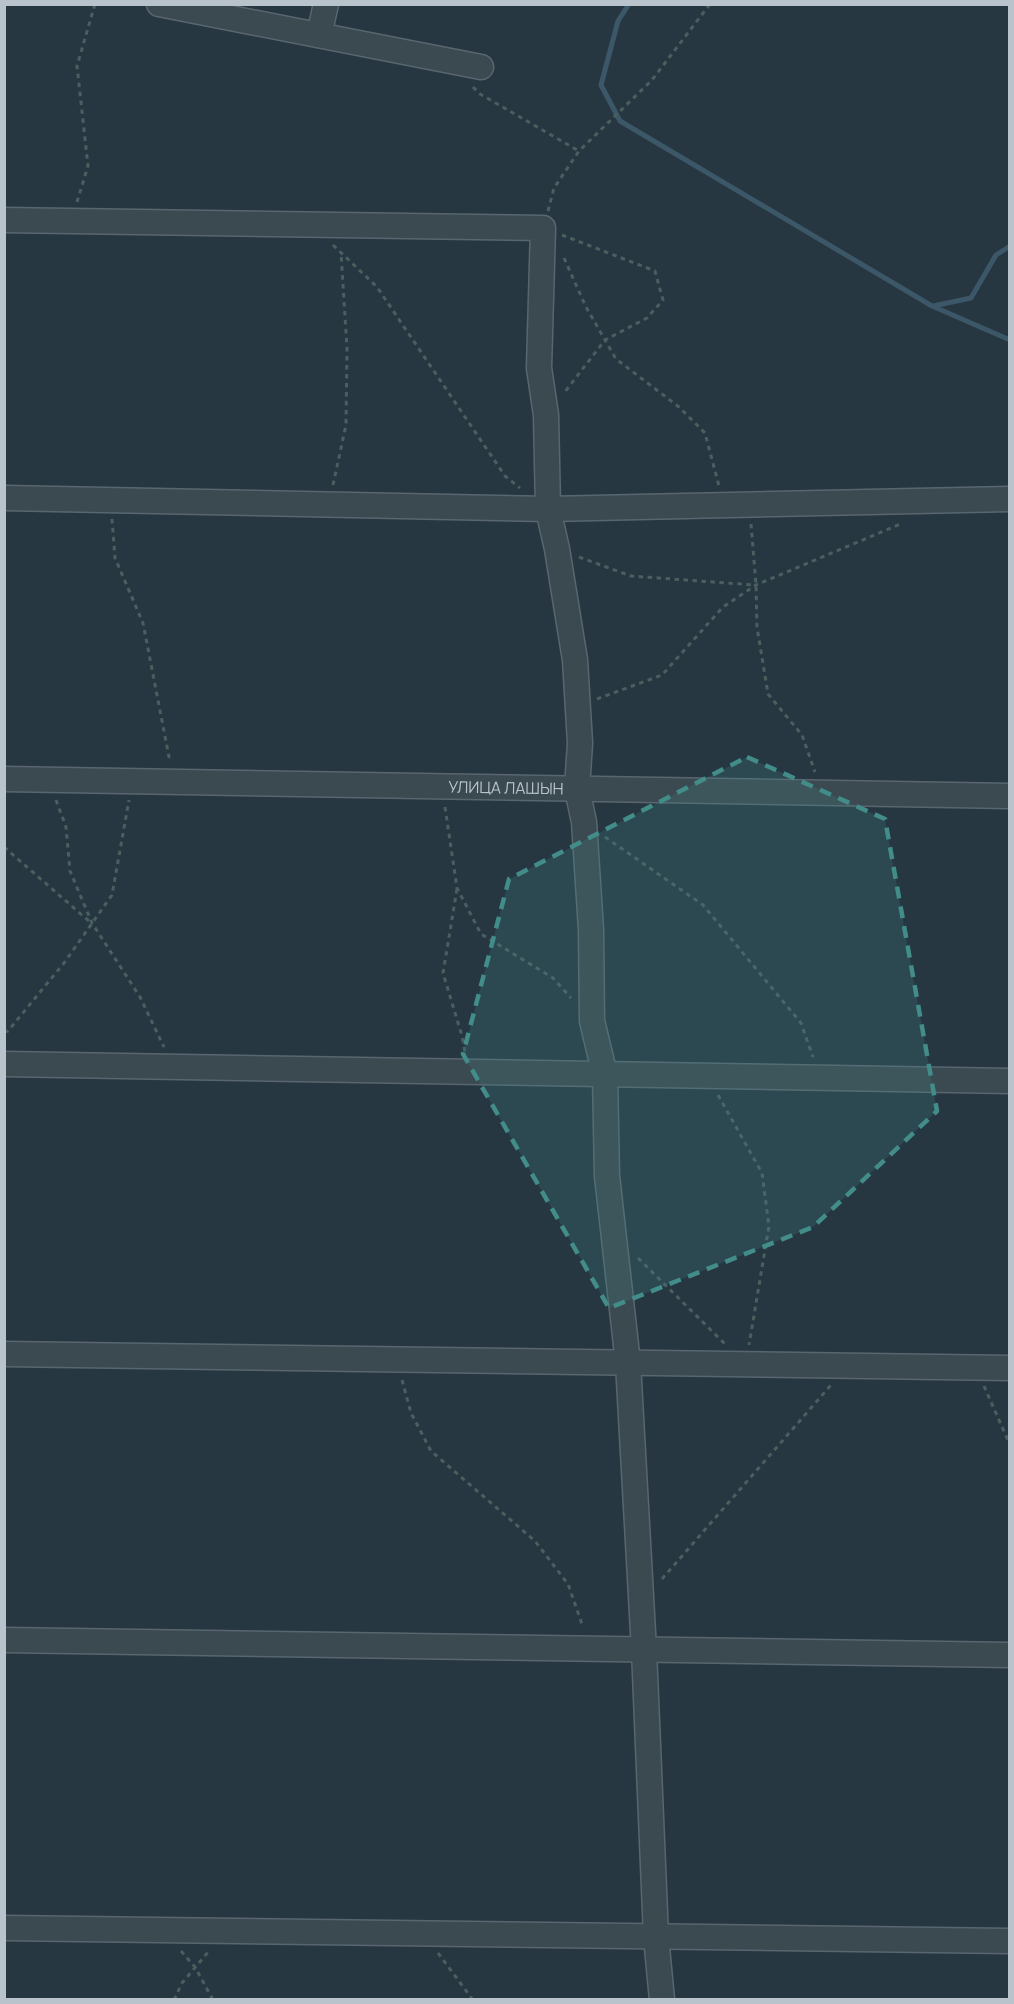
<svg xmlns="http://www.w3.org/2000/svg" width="1014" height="2004" viewBox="0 0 1014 2004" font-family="Manrope,sans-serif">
  <rect width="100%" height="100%" fill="#273742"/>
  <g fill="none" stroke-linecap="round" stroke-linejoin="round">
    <path stroke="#3b5768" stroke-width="5" d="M629 4 618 21 601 85 620 121 932 306 1010 340
      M933 306 971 298 996 255 1010 246"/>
    <defs>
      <g id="minor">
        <path d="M159 4 481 67"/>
        <path d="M319 35 326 4"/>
        <path d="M4 220 543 228 539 368 546 415 548 509 557 549 575 660 580 743 577 789 584 822 591 929 592 1021 605 1075 607 1176 628 1363 644 1650 656 1937 662 2000"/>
        <path d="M4 498 548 509 1010 499"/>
        <path id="s1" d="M4 779 1010 796"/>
        <path d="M4 1064 1010 1081"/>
        <path d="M4 1354 1010 1368"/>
        <path d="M4 1640 1010 1655"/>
        <path d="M4 1928 1010 1941"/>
      </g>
    </defs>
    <use href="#minor" stroke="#59666f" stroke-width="27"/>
    <path stroke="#49605f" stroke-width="3" stroke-dasharray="4.5 4.5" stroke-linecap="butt" d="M473 87 480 94 579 151
      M77 202 88 166 77 66 95 4
      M548 211 554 188 579 151 652 80 710 4
      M562 235 655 271 663 300 647 318 605 340 564 393
      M333 245 377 287 505 476 520 488
      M564 258 586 307 616 359 679 407 705 433 719 486
      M333 485 346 425 347 348 341 253
      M112 519 115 558 143 623 170 762
      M751 524 756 585 757 627 768 694 802 735 815 772
      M579 557 631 576 754 585
      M597 699 662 675 723 607 756 585 903 523
      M56 800 66 827 70 871 92 923 140 997 164 1047
      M445 807 457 888 481 934 553 978 571 998
      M605 837 703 905 801 1023 813 1057
      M4 847 90 922
      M457 889 443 973 462 1036 465 1053
      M4 1032 8 1031 64 963 112 895 129 800
      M718 1095 762 1173 769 1226 749 1345
      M638 1258 725 1344
      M402 1380 411 1413 431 1451 535 1541 568 1584 583 1627
      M984 1386 1010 1445
      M662 1579 831 1385
      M181 1951 195 1967 213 2000
      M438 1953 473 2000
      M174 2000 182 1983 209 1951"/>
    <use href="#minor" stroke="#3b4951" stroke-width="24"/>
  </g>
  <path fill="#428d8a" fill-opacity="0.2" stroke="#428d8a" stroke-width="4.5" stroke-dasharray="12 8" stroke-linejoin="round" d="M747 757 885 819 937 1111 813 1227 609 1308 463 1054 509 879Z"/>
  <g text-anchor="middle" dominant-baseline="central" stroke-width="4.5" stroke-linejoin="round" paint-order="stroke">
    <g font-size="16" fill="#b8c3cb" stroke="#202e37">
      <text stroke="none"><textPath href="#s1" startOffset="502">УЛИЦА ЛАШЫН</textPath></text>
    </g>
  </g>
  <rect width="1014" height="2004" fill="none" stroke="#b8c3cb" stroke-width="12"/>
</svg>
